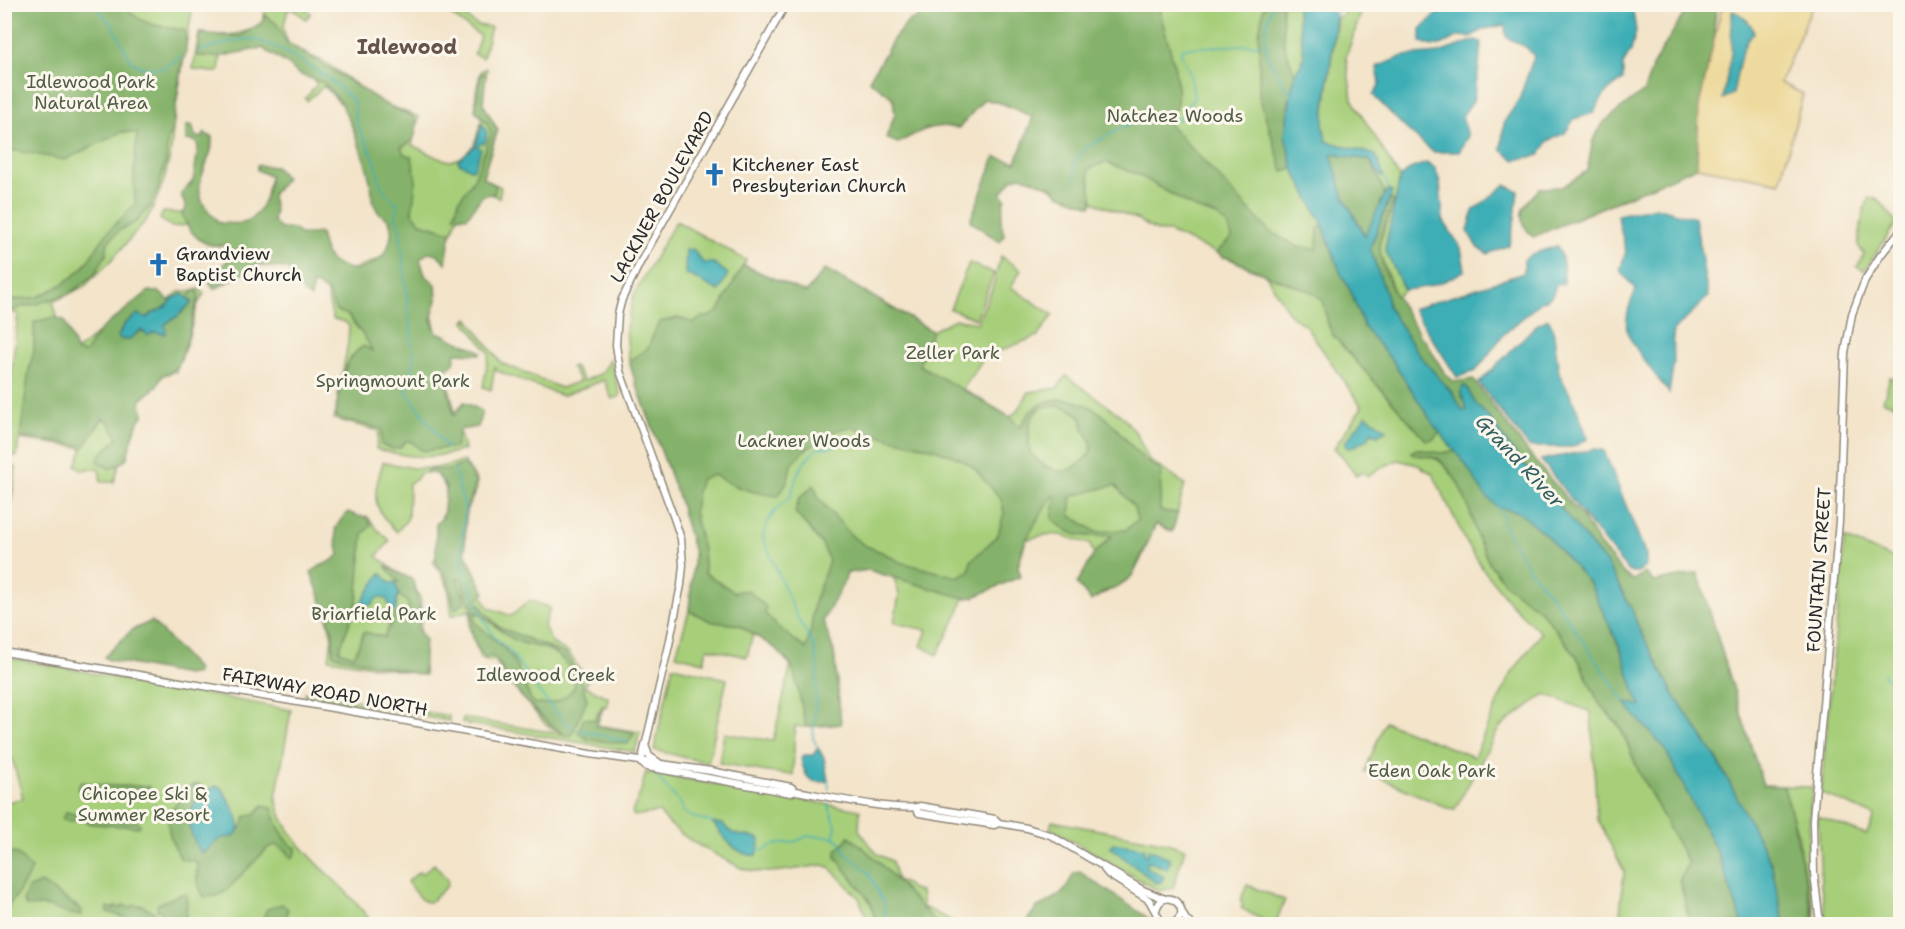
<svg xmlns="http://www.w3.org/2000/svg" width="1905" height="929" viewBox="0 0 1905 929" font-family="'Shantell Sans',sans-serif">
  <rect width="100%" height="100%" fill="#fbf7ec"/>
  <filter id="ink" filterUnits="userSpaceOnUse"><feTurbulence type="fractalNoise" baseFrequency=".0167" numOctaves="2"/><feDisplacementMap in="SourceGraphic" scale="12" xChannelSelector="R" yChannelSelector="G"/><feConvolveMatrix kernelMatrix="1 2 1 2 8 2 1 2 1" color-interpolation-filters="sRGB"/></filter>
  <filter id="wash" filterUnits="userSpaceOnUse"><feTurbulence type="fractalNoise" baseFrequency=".008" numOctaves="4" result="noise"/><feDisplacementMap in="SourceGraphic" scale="24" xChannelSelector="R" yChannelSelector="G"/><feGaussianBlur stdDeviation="1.35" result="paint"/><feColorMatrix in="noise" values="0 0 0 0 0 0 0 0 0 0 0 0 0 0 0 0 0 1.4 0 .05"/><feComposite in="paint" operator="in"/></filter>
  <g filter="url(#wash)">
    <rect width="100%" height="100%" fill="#f3e4ca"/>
    <path fill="#a7cf7a" stroke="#697d52" stroke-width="1.5" fill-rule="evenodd" d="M5 5H193L175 112 170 157 163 183 155 203 147 219 111 261 85 286 53 302 69 357 128 308H160L179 292 200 289 204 294 198 304 187 343 176 372 154 363 148 369 114 482H101L99 468 81 470 76 465 83 448 19 439 17 456 5 455V398H9L18 313 5 314Z
      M267 5H301L311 13 306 19 293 9 288 10 283 28 288 43 306 54 325 62 382 103 419 117 412 145 438 158 451 161 462 157 474 145 482 119C471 102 476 89 481 71L487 68 482 102 498 130 482 178 501 187 499 198 489 193H476L457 219 451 236 419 259 464 450C429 460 411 458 376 449L379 431 334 419 348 343 349 326 345 322 333 319 326 291 288 266 260 264 214 290 207 278 235 261 212 222 172 227 160 219 163 212 199 214 227 226 271 224 324 253 332 264 346 272 379 259 386 253 394 233 348 116 341 104 324 86 307 101 305 99 317 84 311 77 263 47 221 55 219 72H210L193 69 199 32C224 37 241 37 262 22Z
      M437 5H451L477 25 491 27 483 58 474 54 480 36Z
      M924 5H1296L1304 56 1302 64 1292 87 1285 135 1293 169 1323 225 1324 300 1328 324 1333 335 1426 440 1433 439 1440 432 1456 451 1440 453 1417 449 1414 455C1441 456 1443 463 1458 483L1506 585 1542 612 1577 657 1599 703 1620 727 1640 774 1688 863 1690 924H1619L1624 871 1597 818 1591 712 1545 694 1500 727 1455 809 1447 808 1365 771 1385 722 1474 757 1509 677 1541 633 1511 604 1483 569 1466 542 1433 474 1418 465 1398 460 1378 469 1368 476 1363 472 1356 476 1343 457 1334 448 1362 407 1306 326 1290 315 1266 275 1169 232C1159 233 1146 227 1139 220L1030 177 1016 162 1033 117 1004 104 984 99 959 128C933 122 920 131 898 143L886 138 895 114 893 98 869 80 895 37 910 20H916ZM1366 415 1381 431 1374 434 1372 431 1368 439 1350 448Z
      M1346 5H1364L1346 57 1352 99 1400 178 1385 249 1404 290 1396 297 1381 256 1379 244 1394 201 1390 199 1392 192 1389 189 1385 194 1370 160 1381 177 1376 155 1326 141 1323 125 1337 18 1344 13Z
      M1869 198H1876L1897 222 1864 271 1857 267 1864 254 1858 245 1864 208Z
      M676 221 746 260 744 265 805 293 825 269 932 331 955 319 977 323 992 289 1001 256 1021 270 1011 287 1053 315 1038 336 984 357 963 389 1010 417 1016 412 1029 392 1057 388 1066 376 1123 417 1136 433 1149 460 1185 484 1172 532 1156 524C1150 537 1140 565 1132 575 1123 587 1107 589 1097 598L1098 563 1089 543C1078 542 1070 537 1060 535 1048 533 1037 536 1026 540L1018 567 1021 576 974 597 964 598 959 612 937 655 921 646 927 630 894 623 899 595 894 578 868 570 847 573 845 580 823 621 834 652 841 724 806 727 795 726 793 775 767 772 719 763 724 733 773 741 791 665 775 648 753 634 747 657 707 648 704 662 676 655 689 611 694 553 679 499 636 383 629 361 626 329 634 294Z
      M969 263 994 273 976 319 950 309Z
      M468 318 501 363 561 388 580 381 571 367 574 366 584 381 602 373 610 359 620 393 619 397 612 399 604 380 562 396 497 371 495 367 491 390 483 387 489 353 465 321Z
      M1890 377 1900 380V406L1883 401Z
      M464 461 477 481V489L466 511 463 551 471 572 488 607 511 616 530 600 550 608 544 626 552 643 569 653 579 669 591 675 585 686 608 697 607 707 604 706 597 725 640 732 635 752 462 723 463 718 563 734 545 724 508 681 495 660 488 661 480 657 469 628 471 610 451 616C451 595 448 578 433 562 443 546 435 546 438 530 443 502 459 502 436 473H422L418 476 417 479 409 483 408 518 397 532C370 507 373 496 383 462L413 468H436Z
      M5 465 16 467 5 551 4 465Z
      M347 517H368L377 529 390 541 377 556 415 587 421 600 420 637 425 675 329 659 332 637 315 571 320 566 339 558 340 546 335 529Z
      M1844 538 1900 561V924H1827L1821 885 1818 816 1866 835 1875 816 1821 793 1844 542 1842 539Z
      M5 657 291 710 276 798C283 838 320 864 347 893 356 903 365 914 374 924H5L4 803 23 798 12 758 5 760Z
      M673 666 727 679 708 763 654 750Z
      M305 692 449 716V721L305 696Z
      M646 772 860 810 859 830 877 854 892 861 897 880 908 885 910 888 921 892 923 907 951 920 955 924H937L877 860 849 836 836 857 871 903 876 924H869L859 898 830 868 824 865C798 868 766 877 741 868 712 852 679 839 659 812L634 816 632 812 640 794Z
      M1783 786 1812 787 1807 856 1816 924 1800 854 1799 838Z
      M1052 821 1167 843 1185 849 1173 888 1159 891 1050 828Z
      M434 864 447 879 448 885 430 902C420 903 413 889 407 882L419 872 422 874Z
      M1247 885 1285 900 1275 924H1269L1241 908 1243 904 1240 901Z"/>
    <path fill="#85b26a" stroke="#586e4a" stroke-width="1.5" fill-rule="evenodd" d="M5 4 125 5C136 25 164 27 185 30L186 52 181 67 172 131 167 141 166 161 158 189 150 206 136 222 120 230 108 242 106 255 94 275 69 294 36 304 18 308 5 314V301L38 297 63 284 83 268 107 233 135 204 134 173 137 133 121 132 65 160 18 151 5 150Z
      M924 5H1158C1164 30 1183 82 1176 106 1174 112 1170 117 1167 122L1269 231 1298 247 1317 249 1318 228 1323 225 1340 272 1351 292 1364 327 1394 363 1440 432 1433 439 1426 440 1333 335 1328 324 1323 300 1312 292 1266 275 1229 258 1222 257 1217 252 1232 237 1227 225 1217 216 1196 209 1139 175 1105 162 1088 170 1093 202 1091 206 1059 194 1051 187 1021 176 1012 179 1001 194 1006 199 1004 201 1001 222 1004 235 1000 242 970 221 995 157 1016 162 1033 117 1004 104 984 99 959 128C933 122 920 131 898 143L886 138 895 114 893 98 869 80 895 37 910 20H916Z
      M1264 5H1282L1284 44 1296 77 1289 101 1285 135 1293 169 1283 172 1259 96V34Z
      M1693 5H1717L1714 27 1715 35 1699 106 1697 167 1533 237C1512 216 1523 206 1540 188L1562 187 1587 171 1593 140 1604 122 1644 91 1653 65 1683 15Z
      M265 15 277 24 286 42 329 68 385 104 414 117C420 131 414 143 401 147L404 154 412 157 416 181 412 212 421 223 451 232 446 263 437 254 429 252 420 259 425 275 436 284 437 300 431 319 437 333C445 333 448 338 456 341 465 345 473 346 481 352L480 354 456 353 454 363 444 372 454 415 464 402 482 411 478 427 459 430 456 447 422 451 412 442 406 441 400 448 393 449 381 445 382 429 338 418 336 416C338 392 342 358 364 346L372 351C367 336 356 328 348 315L336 311 327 291 313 284 311 298 304 293 288 269 256 265 252 270 214 287 209 278 230 258 227 245C222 245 216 246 211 245 197 242 185 226 182 213L186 208 181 194 193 181 198 147 195 141 186 140V126L192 125 195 136 203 138 204 133 212 137C212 141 212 147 211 151 206 166 195 186 202 201 206 210 213 216 220 223 227 223 238 225 245 222 262 216 268 192 270 176L257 170V165L276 167 286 178 272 195 275 211 273 220C278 230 284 230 294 229L301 235 320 233C322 243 325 257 334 263 336 265 340 266 343 267 365 275 388 259 391 235 392 231 390 226 390 221L378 212 372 200V191L367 168 354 131 341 103 324 83 298 74 289 65 262 48 218 57 197 56 200 34 240 36 262 23Z
      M481 73 486 74 483 103 497 130 483 177 496 186 494 194 483 195 467 217 454 216 459 200 474 179 491 134 487 123 475 110Z
      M1331 154 1370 160 1385 194 1366 237 1343 195Z
      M1390 199 1394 201C1390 213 1379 234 1380 245 1380 275 1402 307 1417 330L1419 336 1425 340 1444 372 1454 382 1473 379 1531 456 1583 518 1598 543 1625 575 1633 580 1645 573 1654 582 1698 573 1763 785 1783 786C1792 810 1796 831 1800 855 1804 878 1810 901 1815 924H1784L1771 863 1717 759 1673 693 1638 627 1633 612 1607 564 1508 445 1491 420 1475 403 1466 386V410L1463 411 1453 394 1420 356 1388 307 1387 297 1370 248Z
      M743 265 806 293 825 269 932 331 919 365 1010 417 1020 427C1024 422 1027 415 1031 411 1042 401 1056 398 1070 400 1109 407 1119 437 1145 460 1150 464 1156 467 1161 470L1160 511 1178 513 1172 532 1156 524 1132 576 1114 589 1105 591 1091 601 1077 584 1094 554 1112 536C1083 535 1074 541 1052 518L1056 498 1054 496C1042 510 1018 549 1018 567 1018 570 1020 573 1021 576L974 597 964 598 868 570 847 573 845 580 823 621 834 652 841 724 806 727 795 676 791 665 775 648 739 625 713 622 689 611 694 553 679 499 636 383 629 361 648 348 656 328 660 322 678 318 694 323 702 317H708L718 312ZM1060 406C1068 408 1079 412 1082 421 1084 428 1080 422 1084 430 1086 434 1089 437 1091 442 1095 456 1073 471 1061 471 1048 470 1038 462 1030 452 1029 436 1025 414 1044 407 1049 406 1055 406 1060 406ZM850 427 888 438 935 449 960 459 972 466 1001 499 1004 513 998 535 971 561 969 571 957 577 900 562 884 553 866 546 853 537 819 499 814 485 799 499 795 512 822 544 829 561 814 603 811 629 806 649 777 626 765 613 766 607 748 590 734 592 705 573 703 550 694 511 697 491 701 479 714 475C737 488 751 493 778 496L787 482 791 466 803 451 817 443 828 433ZM1115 485 1134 507 1137 520 1126 530 1096 532 1070 515 1072 496Z
      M149 291 155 292 158 291 171 302 159 312 152 313 147 318 138 314 124 324 128 340C143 326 149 331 164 324 175 319 184 311 192 302L188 297 193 291H198L199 296 187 339 179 363 171 373 163 375 157 386 140 401 144 414 137 424 126 460 110 469 98 462 99 456 118 438 110 424 103 418 85 446 20 437 29 370 34 350V322L54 317 64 320 77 352 85 353 100 330Z
      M1417 449 1440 453 1456 451 1497 507 1518 512 1526 518 1547 536 1590 584 1622 653 1636 696 1642 706 1626 703 1631 711 1664 747 1717 852 1743 924H1690L1680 879 1688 863 1640 774 1620 727 1599 703 1577 657 1542 612 1506 585 1489 563 1478 539 1468 506 1458 483 1448 469 1439 459 1427 456 1414 455 1411 452Z
      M465 464 476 482 474 491 466 510 465 552 485 593 470 605 461 578 457 579 466 601 455 609C450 592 450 576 436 563V524L443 517 446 488 438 475 426 472 427 470H449Z
      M348 512 357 516 366 517 371 525 363 534 357 603 339 651 354 656 364 632 384 637 395 614 409 618 408 603 399 595 395 582H399L385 566 413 580 422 620 416 627 425 639 423 675 333 655V632L311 572C322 564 330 564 339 555 335 534 331 528 348 512Z
      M479 603 484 611 499 627 565 654 580 678 587 699 572 735 566 736C544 721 524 701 508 679 499 667 505 666 491 656L485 658C470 639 471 632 472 608ZM475 612C492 620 497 630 513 639 524 645 536 646 549 650 560 655 578 673 574 687 573 689 570 692 568 694 557 704 548 705 534 704 524 690 522 673 512 658 504 645 487 634 475 622Z
      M152 621 197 669V673L186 675 109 660 104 657 132 630Z
      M603 705 596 726 635 732 628 744 589 740 578 733 584 718 594 720Z
      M81 782 110 786H149L152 791C141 798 95 792 79 791L77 787Z
      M199 784 203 792 197 799 205 852C208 848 212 843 216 841 228 832 243 835 245 817L255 814 263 805 273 809C275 821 285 843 296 848V853L292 858 289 856 287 851 276 845 269 847 226 891 217 896 204 897C197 885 196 877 197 864L195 861 181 859C174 847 164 826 170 813 174 804 181 802 182 792L193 785Z
      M66 812C79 816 91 816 104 818 116 819 126 823 138 822L140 824 139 827 92 824 82 820 66 821 62 819Z
      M849 836 877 860 937 924H876L871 903 836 857V851Z
      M10 852 17 854 32 869 17 895 5 910V861Z
      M1080 872 1154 922 1155 924H1022L1026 922 1037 907 1048 902 1065 890 1074 873Z
      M41 883 81 909 82 915C68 916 58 909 45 906 38 905 33 908 26 906L23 901 29 888Z
      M181 894H186L187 903 186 919 181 922 175 921 170 916H164L161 911 157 910 158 904Z
      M282 904 288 909 284 924H263L262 921 267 909Z
      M123 905 130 908 134 905 138 906 142 905C146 909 151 909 155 913V918C141 926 120 915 107 912L108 907 113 909 116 906 121 909Z"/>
    <path fill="#eeda9e" stroke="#8c8264" stroke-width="1.5" d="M1722 5H1813L1780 83 1803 94 1780 183 1697 167 1699 106Z"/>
    <path fill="#3daeb5" stroke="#346c70" stroke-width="1.5" d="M1632 4 1636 31 1631 51 1623 64V80C1608 89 1601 97 1594 113L1574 119 1565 133 1548 141 1540 155 1515 160 1501 150 1504 122 1519 100 1534 56 1526 47 1506 37 1505 25 1485 29 1470 37 1459 36 1441 45 1432 46 1421 42V29L1434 16 1450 5Z
      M1296 5H1327L1336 16 1323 125 1326 141 1376 155 1384 177H1381L1370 160 1331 154 1343 195 1365 236 1385 194 1389 189 1392 192 1370 248 1387 297 1388 307 1420 356 1453 394 1463 411 1466 410 1461 391 1463 386H1466L1475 403 1491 420 1508 445 1607 564 1633 612 1638 627 1673 693 1717 759 1771 863 1784 924H1743L1717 852 1664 747 1631 711 1625 702 1641 706 1636 696 1622 652 1590 584 1547 536 1526 518 1518 512 1497 507 1484 494 1466 465 1436 428 1394 363 1364 327 1351 292 1340 272 1323 225 1293 169 1285 135 1292 87 1297 69 1302 64 1304 56Z
      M1732 11C1742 13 1752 24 1754 33 1740 42 1737 77 1733 94L1723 99 1731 53Z
      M1475 40 1481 42 1479 67 1473 101 1462 116 1468 136 1459 152H1433L1404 127 1373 95 1380 84 1377 67 1403 56 1439 53Z
      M482 124C488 132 488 136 484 144L480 143 478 147 481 149 474 169H471L459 163 458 160 475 146Z
      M1426 163 1435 168 1440 182 1443 220 1461 248 1465 270C1444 283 1429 288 1404 290L1385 249 1400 178 1410 169Z
      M1505 185 1518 191 1515 219 1509 245 1488 254 1477 247 1468 232 1473 211Z
      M1656 207 1695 218 1708 297 1673 331 1674 362 1669 393C1660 381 1629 343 1627 331 1625 317 1630 302 1636 290L1620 270 1626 251 1617 215Z
      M1557 246C1564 258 1564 271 1564 284H1556C1554 293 1551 300 1541 302L1503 335 1476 371 1457 377 1413 309 1524 273V260L1532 254Z
      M693 249 703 263H714L728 274 719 291 685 273 686 250Z
      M183 294 192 302 178 316 165 324 166 334 155 332 148 335 141 330 128 340 120 339 118 336 125 324 138 314 147 318C155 310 168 310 173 298Z
      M1548 319 1553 328 1559 373 1575 404 1588 439 1573 447H1529L1479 383 1536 325Z
      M1366 415 1387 430 1377 435 1372 431 1368 439 1350 448 1346 447 1345 443Z
      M1596 449 1604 451 1646 555V566L1638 572H1629C1598 536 1570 497 1541 460Z
      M381 573 390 583 395 582 399 595 397 598 396 611 393 612 386 599 378 597 371 605 360 604Z
      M818 748 824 758 828 781C809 785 805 777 801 759L804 755H813Z
      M216 786 221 787C226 795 242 820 239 829 238 833 236 834 233 837 214 836 215 847 201 853 183 826 185 801 216 786Z
      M713 823 723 824C735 840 744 833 760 839L757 855C738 858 723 837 713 823Z
      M1113 843 1145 848 1143 852 1147 856 1149 849 1171 859 1167 869 1148 861 1146 867 1164 877 1161 882 1156 883 1110 847Z"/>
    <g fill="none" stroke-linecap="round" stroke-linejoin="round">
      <path stroke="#3daeb5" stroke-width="1.5" d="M94 4 114 27 131 61 142 68H163L181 57
        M1274 4C1267 18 1263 36 1267 52 1269 62 1284 85 1291 93
        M4 7 22 4
        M1336 16 1340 4
        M199 51C212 48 237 38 249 39 276 41 340 82 355 104 351 126 371 145 376 165 378 173 378 181 382 188 385 194 393 200 398 204L396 217 400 231 414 363 411 370 412 376 406 391 448 449
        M1384 177 1389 189
        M1076 181 1074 166 1078 155 1087 147 1141 117H1160L1179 120 1194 97 1190 73 1180 52 1184 48 1267 44
        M454 469 465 509 461 551 465 573 483 618 494 637 510 651 526 674 531 682 562 720 573 728
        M1497 507 1504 517 1502 522 1529 569 1554 599 1625 702
        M1883 673 1885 677 1900 684
        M580 730 629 742
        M818 748 813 738 818 668 816 656 812 642 798 619 763 538 767 522 776 510 790 497 798 473 806 460 818 448 834 447
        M656 776 681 804 683 811 689 816 713 823
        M828 781 829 789
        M828 804 836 826 834 836
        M757 851 764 850 773 845 794 842 808 836 833 837 840 841 846 854 867 871 874 882 879 895 883 900 886 919 895 924"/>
      <path stroke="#3daeb5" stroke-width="7" d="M1311 4 1323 41 1321 54"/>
    </g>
  </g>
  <g filter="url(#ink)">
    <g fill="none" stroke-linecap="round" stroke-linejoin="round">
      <defs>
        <path id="major" d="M4 652 350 711 590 754 711 771 791 787 796 791
          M645 745 649 756 658 762
          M641 763 669 645 681 585 683 565 681 539 674 518 620 371 616 345 618 314 622 299 641 261 786 4
          M641 763 647 767 791 793 796 791C820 795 901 813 920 806L995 819 999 823
          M915 808 919 813 994 825 999 823 1027 828 1050 835 1143 890 1165 899
          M1104 869 1109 875 1149 900 1161 922 1173 924
          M1156 910C1164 882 1198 913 1171 924
          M1181 910 1186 920 1191 924
          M1820 924 1814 873 1813 819 1839 521 1845 353 1852 314 1865 280 1880 256 1900 231"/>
      </defs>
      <use href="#major" stroke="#8f887a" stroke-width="9"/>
      <use href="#major" stroke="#fff" stroke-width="6"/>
    </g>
  </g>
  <defs>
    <symbol id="church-bare" viewBox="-9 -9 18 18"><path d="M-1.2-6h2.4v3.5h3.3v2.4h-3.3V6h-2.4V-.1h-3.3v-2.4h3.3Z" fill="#1f6fb2" stroke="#fbf7ec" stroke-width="2.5" paint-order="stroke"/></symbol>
  </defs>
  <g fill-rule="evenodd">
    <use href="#church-bare" x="698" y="158" width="33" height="33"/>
    <use href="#church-bare" x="142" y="248" width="33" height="33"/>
  </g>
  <g text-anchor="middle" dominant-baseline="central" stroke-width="6" stroke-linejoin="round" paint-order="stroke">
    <g font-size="18" fill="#505c43" stroke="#fbf7ec">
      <text x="91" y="82">Idlewood Park<tspan x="91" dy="21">Natural Area</tspan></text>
      <text x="1175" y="116">Natchez Woods</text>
      <text x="953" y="353">Zeller Park</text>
      <text x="393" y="381">Springmount Park</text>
      <text x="804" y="441">Lackner Woods</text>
      <text x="374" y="614">Briarfield Park</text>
      <text x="546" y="675">Idlewood Creek</text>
      <text x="1432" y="771">Eden Oak Park</text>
      <text x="144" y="794">Chicopee Ski &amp;<tspan x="144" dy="21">Summer Resort</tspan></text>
    </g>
    <g font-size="18" fill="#2b2b2b" stroke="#fbf7ec" text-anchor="start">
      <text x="732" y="165">Kitchener East<tspan x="732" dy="21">Presbyterian Church</tspan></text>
      <text x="176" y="254">Grandview<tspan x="176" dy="21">Baptist Church</tspan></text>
    </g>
    <g font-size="18" fill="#2b2b2b" stroke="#fbf7ec">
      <text transform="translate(662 197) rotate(-61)">LACKNER BOULEVARD</text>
      <text transform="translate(1819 570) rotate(-86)">FOUNTAIN STREET</text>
      <text transform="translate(325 692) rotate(10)">FAIRWAY ROAD NORTH</text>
    </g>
    <g font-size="20" font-weight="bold" fill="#665349" stroke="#fbf7ec">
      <text x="407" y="47">Idlewood</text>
    </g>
    <g font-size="20" font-style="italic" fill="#325f62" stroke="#fbf7ec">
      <text transform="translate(1520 461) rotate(47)">Grand River</text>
    </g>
  </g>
  <rect width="1905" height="929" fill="none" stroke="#fbf7ec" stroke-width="24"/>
</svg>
